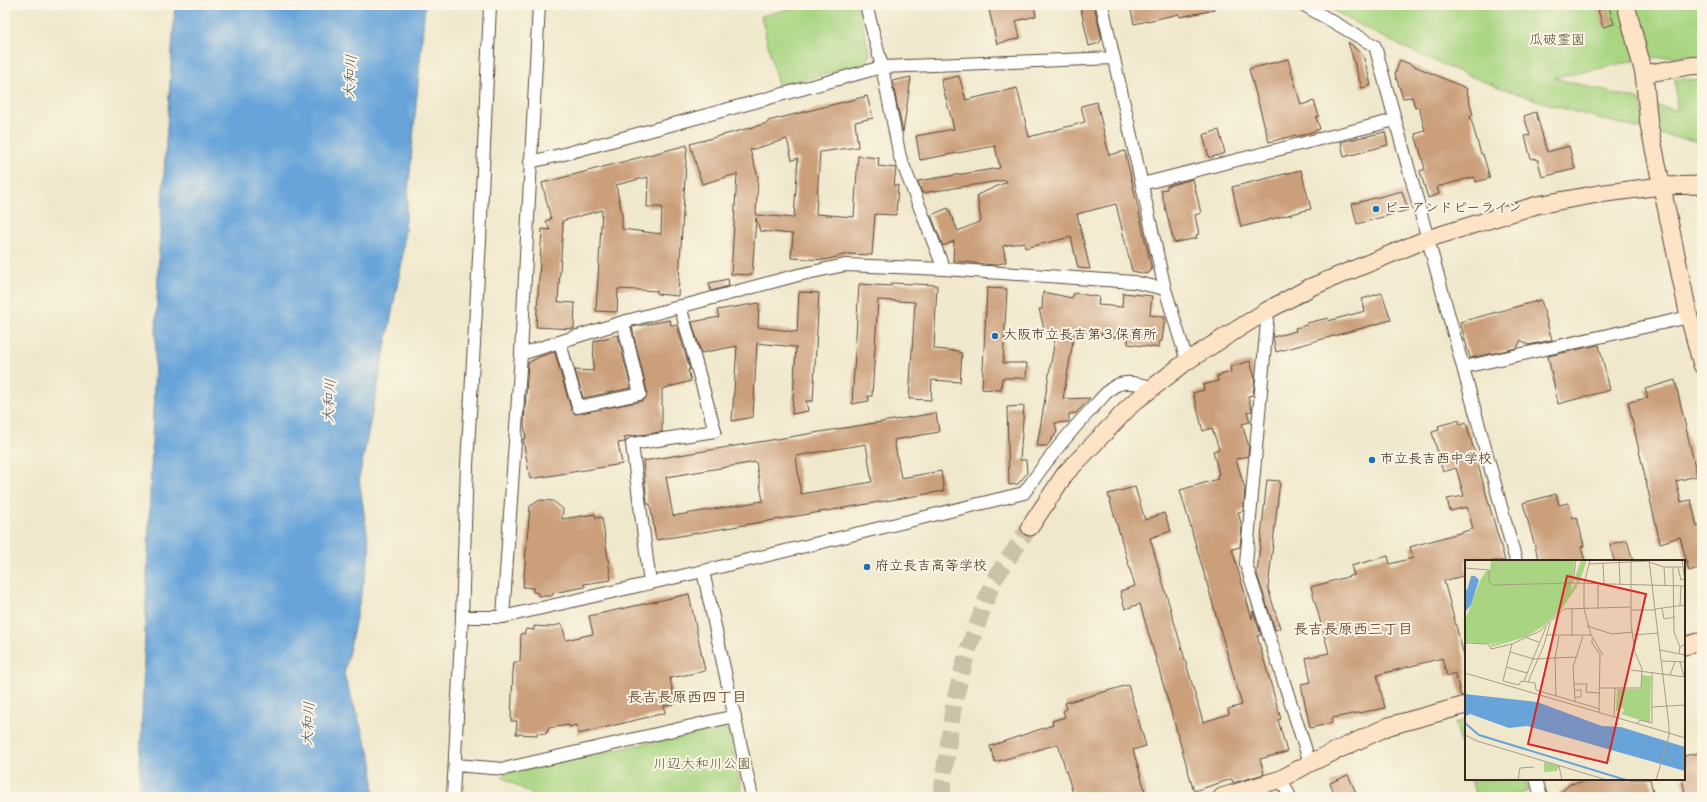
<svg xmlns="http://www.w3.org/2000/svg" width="1707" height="802" viewBox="0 0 1707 802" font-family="Dekko,'Klee One',sans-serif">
  <rect width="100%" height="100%" fill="#fcf5e5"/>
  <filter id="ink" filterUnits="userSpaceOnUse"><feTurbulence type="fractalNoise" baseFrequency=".025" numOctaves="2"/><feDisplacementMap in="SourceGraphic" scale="8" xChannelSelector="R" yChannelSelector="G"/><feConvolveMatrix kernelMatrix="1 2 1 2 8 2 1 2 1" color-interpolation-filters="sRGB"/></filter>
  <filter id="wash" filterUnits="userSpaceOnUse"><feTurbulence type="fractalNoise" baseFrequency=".012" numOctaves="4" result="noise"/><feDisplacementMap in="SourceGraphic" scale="16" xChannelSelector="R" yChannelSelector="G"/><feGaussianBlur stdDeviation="0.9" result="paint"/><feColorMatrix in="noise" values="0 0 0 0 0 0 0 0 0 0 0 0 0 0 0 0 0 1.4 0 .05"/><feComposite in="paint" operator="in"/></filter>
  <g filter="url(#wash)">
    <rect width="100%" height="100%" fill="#f0e8cc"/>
    <path fill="#a9d582" stroke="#728050" d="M805 5H857L870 55 865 64 778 86 761 16Z
      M1324 5H1702V55L1648 58 1554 78 1640 100 1646 130C1532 104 1424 64 1324 5Z
      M1675 79 1702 80V142L1657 134 1650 105 1677 110Z
      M1466 720V762L1455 723Z
      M721 727 728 730 743 797H537L502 777 505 774Z
      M1471 779H1525L1527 792 1504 797H1476Z"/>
    <path fill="#68a4d9" stroke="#52677c" d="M175 5H425L402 262 359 479 370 552 344 675 372 761 374 797H139L159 249Z"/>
    <g id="blocks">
      <path fill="#cb9f7a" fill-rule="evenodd" d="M988 5H1034L1036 16 1016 21 1020 38 997 44Z
        M1080 5H1094L1102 39 1099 43 1089 46Z
        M1130 5H1213L1214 10 1180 17 1179 14 1134 24Z
        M1609 7 1614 24 1603 27 1598 10Z
        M1348 42 1363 55 1371 85 1362 88Z
        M1288 59 1301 105 1314 101 1319 116 1316 117 1320 129 1296 137V135L1269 142 1249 69Z
        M1400 60 1466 88 1473 115 1470 116 1481 154H1483L1490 178 1476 182 1474 177 1437 187 1439 194 1428 198 1420 171 1425 169 1415 134 1425 131 1419 107 1415 108 1412 97 1403 98 1395 74Z
        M959 76 966 100 1017 88 1029 137 1085 122 1081 106 1097 102 1109 155 1125 151 1152 270 1147 274 1132 271 1116 204 1077 214 1090 269 1078 268 1071 237 1025 248 1024 242 1003 246 1006 262 995 265 953 261 954 241 943 246 931 215 948 208 958 231 981 221 977 195 1007 182 1006 180 922 193 918 181 1000 168 995 146 920 160 916 136 954 129 941 80Z
        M911 77 903 132 892 81Z
        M867 96 873 118 855 122 858 147 820 152 816 214 854 217 858 156 879 158 878 166 896 168 894 186 898 185 896 215 875 214 872 255 848 254 825 260 791 258 793 234 760 231 756 218 752 275 731 274 737 174 702 184 690 144 768 123V121ZM787 139 792 160 798 158 794 218 756 215 758 177 750 150Z
        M1536 112 1547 152 1569 146 1575 169 1542 177 1538 160H1536L1535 158 1531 159 1525 136 1530 135 1524 116Z
        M1219 130 1225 153 1209 158 1203 135Z
        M1385 132 1388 145 1344 157 1341 142Z
        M687 145 678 296 657 294V291L618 289 617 312 596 311 602 210 562 221 563 225 558 302 575 303 574 329 536 327 542 229 550 230 546 221 551 219 542 183ZM648 177 647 207H662L661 234 622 229V214L616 185Z
        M1301 170 1311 209 1241 227 1232 187Z
        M1193 179 1201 213 1195 215 1199 234 1196 235 1197 238 1174 243 1161 190 1167 189V186Z
        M1402 191 1408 210 1357 224 1352 204Z
        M728 279 729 286 711 291 709 283Z
        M891 283 937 285 934 349 959 351V353H962L960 382 932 380 931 400 909 399 915 302 878 300 872 396H868L869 401 852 404 859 284 891 286Z
        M987 288 1007 289 1003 363H1027L1026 378H1002L1001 390 982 389Z
        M799 292 819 293 813 401H806L808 411 792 414 796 347 757 343 753 417 732 421 737 346 701 353 692 322 719 317 717 310 759 303 758 327 797 332Z
        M1043 292 1072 298 1074 293 1099 297 1098 305 1122 307 1123 293 1152 296 1150 315 1165 317 1162 341H1160L1159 348 1128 344V339L1075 330 1063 399 1090 398 1076 413 1069 414V422L1055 423 1057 432 1047 446H1037L1056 333 1045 332 1039 309H1042Z
        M1382 293 1391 320 1276 352 1273 337 1296 331 1295 328 1307 325V323L1328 318V321L1365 311 1362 299Z
        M1541 300 1552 340 1528 345 1521 340 1517 348 1470 358 1460 322Z
        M670 320 671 325H677L690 370H688L691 381 662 389V432L624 437 625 442 618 443 622 464 530 479 523 439 526 438 524 425 528 363 539 357 554 352 555 353 571 409 575 414 642 401 645 399 647 392 632 327Z
        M618 335 631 388 583 398 575 370 593 371 594 341Z
        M1599 345 1610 390 1558 404 1548 356Z
        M1250 361 1255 378 1253 395 1248 396 1252 411 1247 412 1250 422 1242 424 1249 447 1248 456 1236 459 1245 489 1243 511 1238 512 1242 527 1240 547 1232 549 1252 619 1253 611 1261 635 1257 636 1281 719 1278 720 1287 752 1260 759 1264 774 1233 783 1232 779 1194 791 1140 604 1125 609 1120 591 1135 586 1108 494 1135 487 1145 520 1164 513 1171 531 1150 538 1203 722 1229 714 1228 709 1242 705 1180 490 1218 479 1217 475 1219 474 1213 451 1219 449 1212 428 1203 431 1193 393 1204 390 1203 385 1218 381 1217 376 1231 372 1230 367Z
        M1675 380 1697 476 1676 481 1681 502 1691 500 1697 527 1702 525V567L1689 571 1680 537 1660 543 1628 402 1648 398 1645 389Z
        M1024 406 1020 460H1026L1027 473 1018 484 1009 485 1007 407Z
        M936 413 939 432 894 440 901 478 941 471 944 491 656 540 650 504H647L643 461ZM866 444 872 482 801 494 796 456ZM756 462 763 501 673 516 666 477Z
        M1459 420 1460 425 1466 422 1505 561H1466V575L1444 581 1466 663V695L1461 696 1455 673 1447 676 1442 658 1377 675 1385 708 1332 718V723L1310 728 1301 684 1311 682 1306 658 1329 653 1311 587 1354 575 1351 566 1388 556 1390 564 1413 558 1410 547 1473 529 1467 507 1450 511 1447 499 1464 496 1456 468 1443 472 1432 432 1439 430 1438 426Z
        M1267 480 1280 481 1268 588 1280 628 1275 630 1257 574Z
        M1556 494 1559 505 1568 503 1573 518 1577 517 1584 546 1581 547 1585 561H1539L1523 503Z
        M540 500 553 501 563 509 562 519 595 514 596 518 602 517 611 580 584 584 585 587 553 593 552 596H538V593L533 592V588L523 587 530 506Z
        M1627 540 1633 561H1614L1610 544Z
        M689 594 705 671 670 678 675 704 664 706 665 713 578 734 577 725 569 727V725L548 728V732H546V734L537 733V735L516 734 517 721H511L513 671 514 662H520L521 633 524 634 526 629 534 630V626L549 627 562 624 566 640 593 634 589 616Z
        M1128 685 1146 746 1133 750 1147 797H1074L1058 744 995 762 990 746 1053 725 1052 721 1065 717 1063 711 1067 709 1065 703Z
        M1702 752V797H1686L1682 779H1684V756Z
        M1348 775 1358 797H1336L1330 783Z
        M1597 779H1650L1654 797H1556L1570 784Z"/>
    </g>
  </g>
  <g filter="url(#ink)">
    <use href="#blocks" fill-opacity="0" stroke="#564638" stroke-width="1"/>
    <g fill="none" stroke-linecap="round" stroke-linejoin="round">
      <path stroke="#ccc2a9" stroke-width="17" stroke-dasharray="17 8" stroke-linecap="butt" d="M942 797 943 782 954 702 967 653 993 581 1030 527"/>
      <defs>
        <path id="street" d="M866 5 882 67 900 157 944 269
          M1102 5 1165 289 1187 361
          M1304 5 1375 46 1516 561
          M530 162 564 154 882 67 1114 58
          M1142 184 1395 120
          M1268 310 1246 564 1310 763
          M560 343 578 407 640 394 623 322
          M521 354 623 322 709 299 798 275 845 265 944 269 1134 282 1165 289
          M1464 367 1689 317
          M703 571 752 797
          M650 583 632 444 715 431 680 306
          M462 617H503L703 571 1024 493C1046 461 1070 431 1097 403 1103 397 1109 388 1117 385 1128 380 1142 385 1153 387
          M503 617 521 354 539 5
          M455 765 504 769 735 716
          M1281 779 1290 797
          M1536 779 1541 797
          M453 797 462 617 467 465 480 240 490 5"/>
        <path id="secondary" d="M1626 5 1644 74 1649 125 1689 317 1702 365
          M1644 74 1690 66 1702 65
          M1030 527 1065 474 1133 403 1187 361 1268 310 1311 287 1427 239 1537 205 1598 194 1661 186 1702 185
          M1684 646 1702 641
          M1222 797 1281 779 1310 763 1389 726 1466 705"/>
      </defs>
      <use href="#street" stroke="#564638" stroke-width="14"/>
      <use href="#secondary" stroke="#564638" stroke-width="19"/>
      <use href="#street" stroke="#fff" stroke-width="12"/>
      <use href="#secondary" stroke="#fee4c6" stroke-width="17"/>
    </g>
  </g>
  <g fill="#1f6fb2" stroke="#fcf5e5" stroke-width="1.5">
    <circle cx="1376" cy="209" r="4"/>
    <circle cx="995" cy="336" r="4"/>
    <circle cx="1372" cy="460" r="4"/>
    <circle cx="867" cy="567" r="4"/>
  </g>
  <g text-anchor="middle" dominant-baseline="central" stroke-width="4" stroke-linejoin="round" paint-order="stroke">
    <g font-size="14" fill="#565537" stroke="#fcf5e5">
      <text x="1557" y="41">瓜破霊園</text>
      <text x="702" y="765">川辺大和川公園</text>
    </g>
    <g font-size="14" fill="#3b2a1e" stroke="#fcf5e5" text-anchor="start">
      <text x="1384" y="209">ピーアンドピーライン</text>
      <text x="1003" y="336">大阪市立長吉第３保育所</text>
      <text x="1380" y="460">市立長吉西中学校</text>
      <text x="875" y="567">府立長吉高等学校</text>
    </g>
    <g font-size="15" font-style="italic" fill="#4b555f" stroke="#fcf5e5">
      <text transform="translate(352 77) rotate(-86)">大和川</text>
      <text transform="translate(331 401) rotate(-86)">大和川</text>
      <text transform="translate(310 724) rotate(-86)">大和川</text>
    </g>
    <g font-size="15" font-weight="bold" fill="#6d533e" stroke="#fcf5e5">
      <text x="1353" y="631">長吉長原西三丁目</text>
      <text x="687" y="699">長吉長原西四丁目</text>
    </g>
  </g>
  <g transform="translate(1465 560)">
    <rect width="220" height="220" fill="#f0e8cc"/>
    <path d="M26 0H110L106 31 110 24 113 25 96 50 80 65 61 77 26 87 25 85 44 80 26 84 0 82V60L15 21 21 11 25 10ZM116 0H122L114 23 111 24 112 21 109 20ZM177 115 186 116 185 163 156 154 159 150 156 147 151 152 152 129H176ZM79 202 94 206 92 211 79 212Z" fill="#a9d582"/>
    <path d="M6 16H10L14 20 6 45 0 52V30H2ZM0 134 72 142 137 166 156 167 220 187V211L62 166 44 168 5 154 1 156Z" fill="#68a4d9"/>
    <path fill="none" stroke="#68a4d9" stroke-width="2" d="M0 163 14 175 161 220"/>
    <path fill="none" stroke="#a89c86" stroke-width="1" d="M125 0 119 24V49L126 75 138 95M154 0 155 24M184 0 204 166V176L191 220M217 0 220 21M184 2 199 7H217M124 4 184 1M138 4 139 24M199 7 200 25M213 7 216 20 219 19M0 8 24 10V22L28 25 108 23 111 0M208 8 209 72 215 87M108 23 220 26M215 45 216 26M133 48V25M197 48 199 59 210 57M107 49V76M190 49 220 45M166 50H190M122 66 147 74 168 72M82 75H126M169 75 193 73M62 78 74 82M127 79V83L135 94 134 153M0 83 23 84 26 89 47 84 75 71 99 49 166 47M47 84 38 121 54 125 56 121 70 123 71 130 135 149M195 90 220 95M45 92 69 99 111 97M214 94 215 87 220 84M197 101 220 102M215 102 219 116M41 107 62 113M166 110 220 117M0 113 204 173M205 115 210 102M59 121 81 67M63 122 79 85 85 63M109 124H122L121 132 135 133M135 128H176L177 109 170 92 166 64V0M109 130H116V137H110M91 136 90 99 94 76M110 141 108 107 118 76M187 147 220 145M149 157 150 128M172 164 175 160 187 163V113M204 173 220 178M0 175 12 181 142 220M94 206 97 220M53 220 55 208 69 207"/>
    <path fill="#d62828" fill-opacity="0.15" stroke="#d62828" stroke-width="2" d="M102 16 181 34 142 203 63 184Z"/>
    <rect width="220" height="220" fill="none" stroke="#3b2a1e" stroke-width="2"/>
  </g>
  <rect width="1707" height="802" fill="none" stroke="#fcf5e5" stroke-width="20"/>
</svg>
